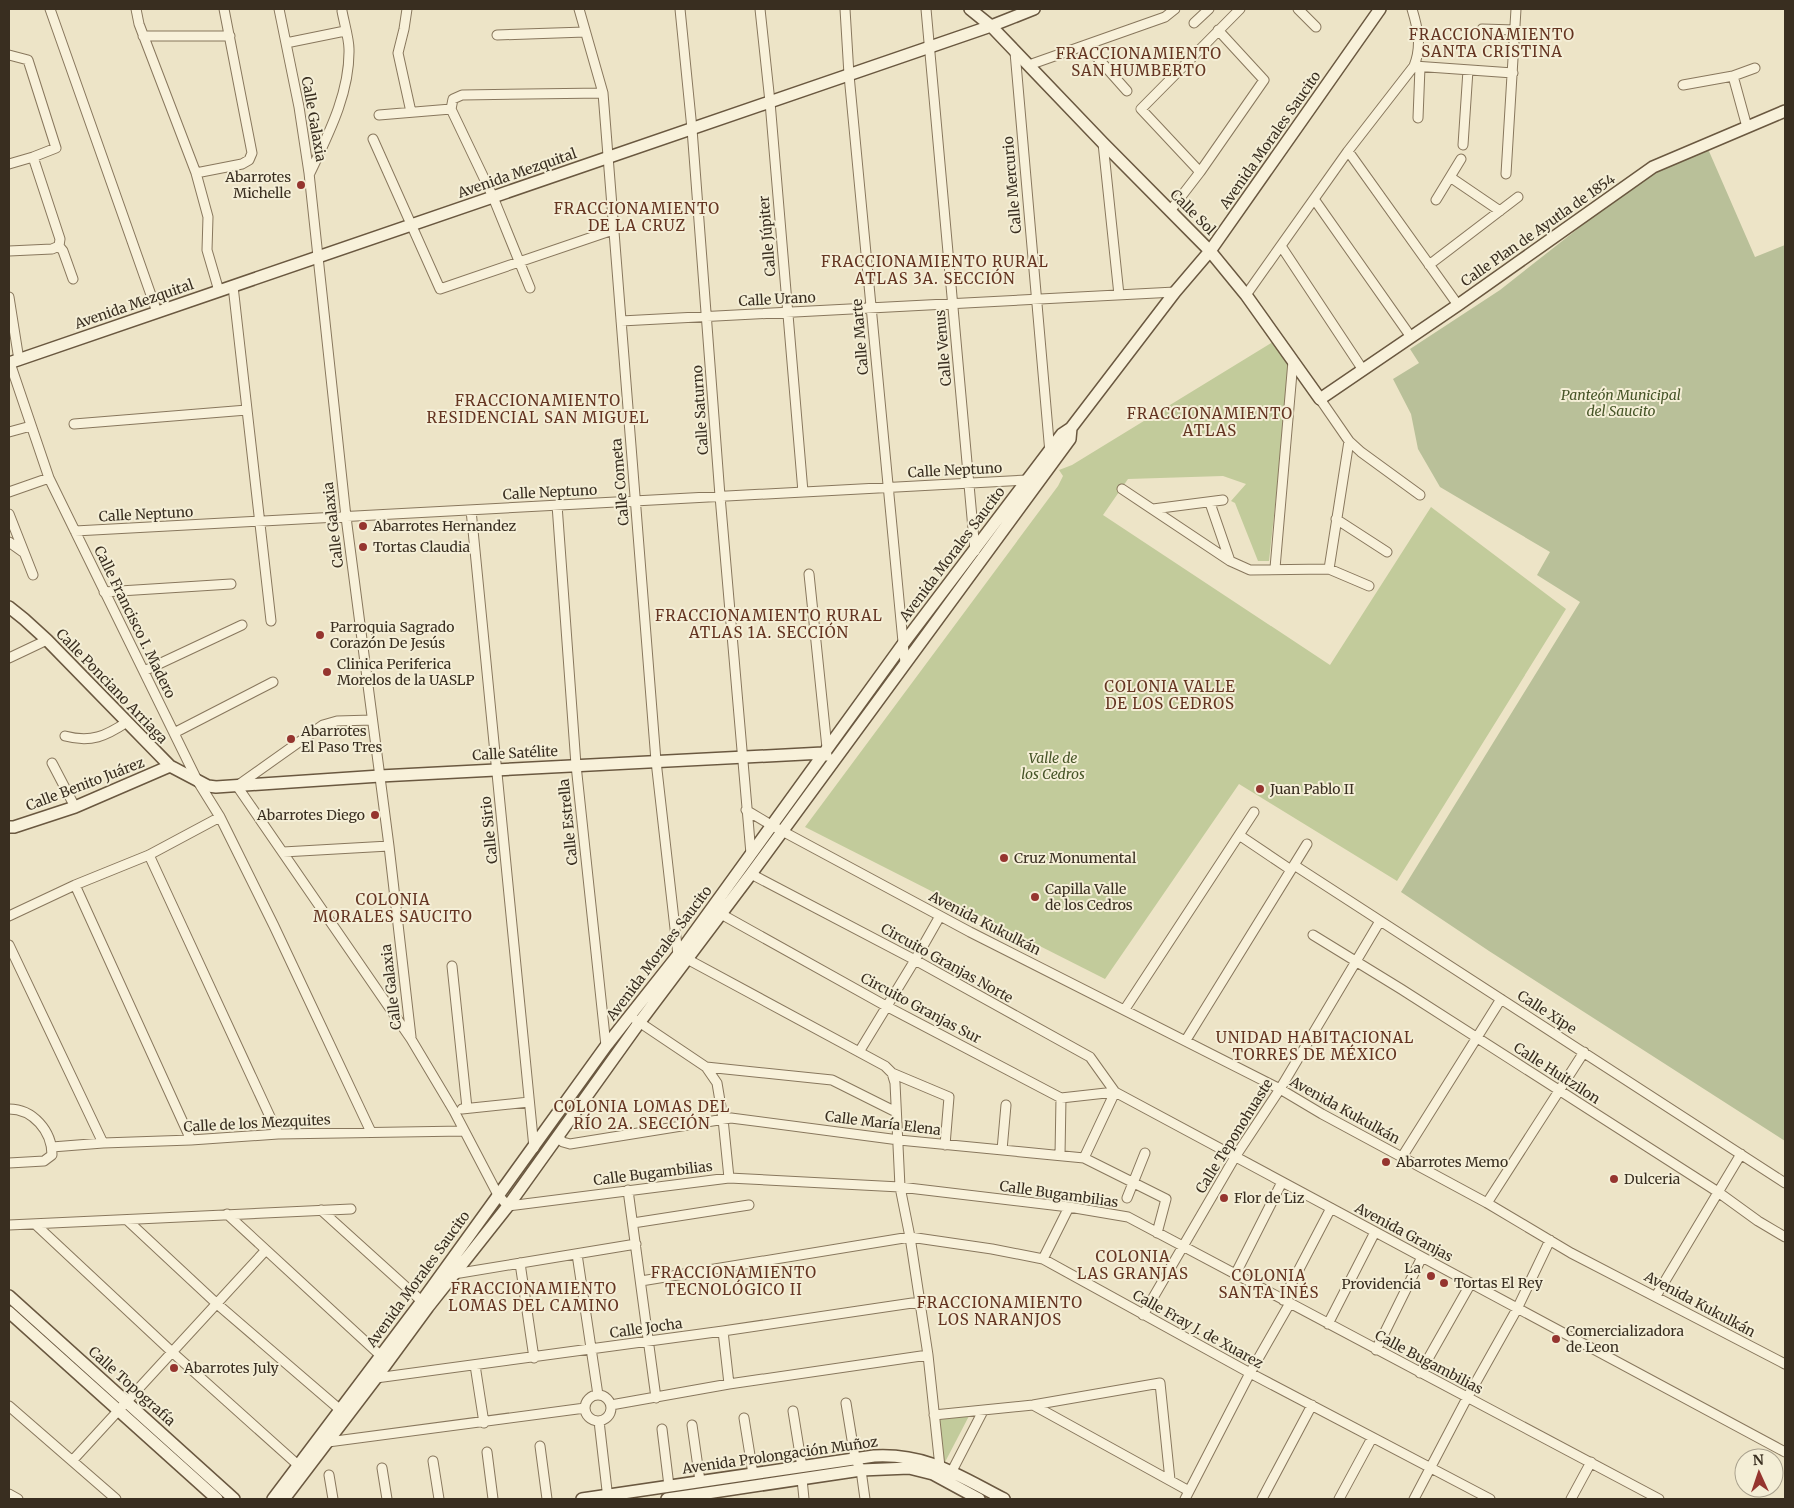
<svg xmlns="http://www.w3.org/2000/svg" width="1794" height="1508" viewBox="0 0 1794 1508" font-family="Merriweather,serif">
  <rect width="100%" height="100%" fill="#ede4c7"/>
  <path fill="#c2cb9b" d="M1273 342 1290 369 1269 561H1258L1235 503 1231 501 1246 484 1223 476 1128 479 1103 515 1330 665 1431 507 1566 609 1397 881 1239 784 1105 979 805 827 1058 486 1063 476 1059 470 1072 465Z
    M969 1416 944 1464 938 1420Z"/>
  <path fill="#b9c099" d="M1708 149 1755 257 1785 245V1141L1489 951 1401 892 1580 602 1537 575 1550 552 1440 487 1418 449 1411 414 1393 379 1419 363 1410 349 1500 290 1646 175Z"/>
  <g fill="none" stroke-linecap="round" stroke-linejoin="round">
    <defs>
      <path id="street" d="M50 9 157 312
        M136 9 139 24 196 173 208 217 207 250 219 291
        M279 9 299 107 309 173 346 517 389 846 411 1037
        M407 9 404 29 398 53 411 112
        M579 9 603 93 656 761 678 955
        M680 9 692 129 720 496 751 854
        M760 9 770 102 803 492
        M845 9 849 75 905 663
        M926 9 975 551
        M1298 9 1316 27
        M1194 23 1209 9
        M1482 29 1515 30
        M497 35 585 32
        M143 36H230
        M286 43 345 31
        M1087 46 1127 91
        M1015 52 1050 453
        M9 55 28 60 56 148 33 157 9 164
        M1029 65 1165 17 1175 9
        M1414 66 1513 73
        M1733 76 1747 127
        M1683 85 1733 76 1755 68
        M379 115 451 109
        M1418 118 1420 67
        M373 139 440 289 613 230
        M1103 143 1119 295
        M1463 145 1468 70
        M1348 151 1458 305
        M33 157 60 239 59 246
        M1200 172 1141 109 1240 9
        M196 173 242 164 249 160 252 153 224 9
        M310 173C328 135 350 93 349 49 349 39 344 22 342 11
        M1506 174 1516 9
        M1450 177 1500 211
        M1314 199 1411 337
        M1436 200 1461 159
        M1170 211 1200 172 1264 80 1218 30
        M59 246 63 251 73 279
        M1281 246 1363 370
        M9 251 52 249 59 246
        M1429 265 1518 197
        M233 286 271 621
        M530 288 493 197 451 109 453 99 462 95 603 93
        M1246 295 1348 151 1414 66C1422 46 1418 29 1412 9
        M9 297 19 360
        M621 321 1175 292
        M10 363 49 478 197 780 220 817 274 926 371 1132
        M1320 399 1349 441 1361 452 1420 495
        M74 424 247 410
        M9 432 31 426
        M1122 489 1230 561 1250 570 1329 569 1369 586
        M9 492 49 478
        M1210 503 1230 561
        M557 505 576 765 606 1046
        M1153 509 1223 500
        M471 510 534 1148
        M9 514 33 575
        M1336 519 1387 552
        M75 531 1027 480
        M9 542 23 552
        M1275 568 1293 361
        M1329 569 1349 441
        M809 574 827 748
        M104 592 231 584
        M9 658 47 640
        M144 671 242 625
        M372 720 337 721 323 725 237 786 411 1039 454 1111 498 1195 508 1206 729 1178 900 1187 1069 1207 1128 1217 1659 1499
        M174 733 273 682
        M65 736C91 743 106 736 127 722
        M52 763 75 807
        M746 810 771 825 970 932 1280 1089 1322 1114 1487 1203 1571 1253 1785 1364
        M1239 835 1291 870
        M283 852 389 846
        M149 855 278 1134
        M1294 865 1785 1183
        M751 874 915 960 1090 1057 1115 1092 1785 1452
        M75 885 191 1140
        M721 914 886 1006 1061 1098 1115 1092
        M9 916 75 885 149 855 220 817
        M1313 935 1401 989 1718 1192 1758 1221 1785 1237
        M9 945 103 1143
        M687 959 885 1066 892 1073 949 1097 945 1145
        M452 966 467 1108
        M1125 1009 1254 812
        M636 1020 706 1067 832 1080 896 1112
        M1186 1040 1307 844
        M859 1052 915 960 940 916
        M706 1067 717 1083 723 1119 729 1178
        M892 1073 895 1083 900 1187 910 1237 928 1355 940 1467
        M9 1109C33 1109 52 1131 52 1155L44 1161 9 1163
        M462 1109 529 1102
        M557 1137 563 1142 570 1144 731 1118 899 1140 1084 1158 1166 1199 1157 1233
        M52 1147 103 1143 191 1140 278 1134 464 1131
        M1002 1150 1006 1105
        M1060 1155 1061 1098
        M1402 1157 1501 999
        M1084 1158 1115 1092
        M628 1190 656 1398
        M1127 1198 1145 1153
        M1487 1203 1584 1052
        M321 1210 426 1305
        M227 1214 380 1355
        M127 1220 216 1303 345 1414
        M633 1223 749 1205
        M35 1224 172 1352 298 1465
        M9 1225 351 1209
        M577 1254 598 1395
        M1043 1259 1069 1207
        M520 1263 534 1358
        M454 1274 636 1244
        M1235 1275 1282 1182
        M641 1281 910 1237 992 1249 1043 1259 1250 1373 1490 1499
        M1656 1296 1741 1154
        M1283 1300 1331 1208
        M1143 1315 1235 1157 1280 1089 1380 921
        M1328 1324 1375 1232
        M723 1331 729 1384
        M1376 1350 1422 1257
        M475 1365 484 1423
        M1420 1373 1471 1283
        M376 1378 723 1331 919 1302
        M585 1408a13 13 0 1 1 26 0a13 13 0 1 1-26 0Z
        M846 1403 855 1458 861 1470 865 1499
        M611 1405 729 1384 928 1355
        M1033 1405 1189 1491
        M9 1406 116 1499
        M793 1411 802 1467
        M934 1415 1033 1405 1160 1383 1170 1480
        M744 1418 753 1474
        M599 1421 608 1499
        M692 1425 700 1481
        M662 1429 669 1486
        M328 1442 585 1408
        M540 1446 547 1499
        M487 1452 493 1499
        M72 1461 265 1251
        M433 1461 439 1499
        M382 1468 387 1499
        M952 1471 983 1411
        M329 1475 333 1499
        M802 1479 804 1499
        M9 1494 18 1499
        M1185 1499 1250 1373 1290 1303
        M1262 1499 1312 1405
        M1339 1499 1372 1438
        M1414 1499 1467 1398 1517 1309 1550 1240
        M1571 1499 1591 1462"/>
      <path id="secondary" d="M970 9 991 26 1103 143 1210 251 1246 295 1320 399 1458 305 1653 167 1785 111
        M9 363 991 26 1034 9
        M9 607 24 619 47 640 170 766 208 786 216 787 380 776 823 753 826 755
        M9 827H14L75 807 170 766
        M9 1296 234 1499
        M9 1312 217 1499
        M273 1499 422 1301 606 1046 678 955 903 644 1062 434 1071 428 1175 292 1210 251 1380 9
        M284 1499 376 1378 428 1307 508 1206 639 1023 751 874 1070 439 1071 428
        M582 1499 874 1456C927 1453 959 1476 1004 1499
        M667 1499 861 1470 909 1468 933 1474 979 1499"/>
    </defs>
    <use href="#street" stroke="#88775d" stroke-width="11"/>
    <use href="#secondary" stroke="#6a5840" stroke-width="14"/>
    <use href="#street" stroke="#f8f1da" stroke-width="9"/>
    <use href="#secondary" stroke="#f8f1da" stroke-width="11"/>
  </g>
  <g fill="#95352f" stroke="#f4eed6" stroke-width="2">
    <circle cx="301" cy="185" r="5"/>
    <circle cx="363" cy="526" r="5"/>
    <circle cx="363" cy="547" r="5"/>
    <circle cx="320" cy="635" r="5"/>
    <circle cx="327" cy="672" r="5"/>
    <circle cx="291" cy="739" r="5"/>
    <circle cx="1260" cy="789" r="5"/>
    <circle cx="375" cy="815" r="5"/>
    <circle cx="1004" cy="858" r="5"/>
    <circle cx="1035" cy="897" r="5"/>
    <circle cx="1386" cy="1162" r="5"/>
    <circle cx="1614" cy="1179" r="5"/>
    <circle cx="1224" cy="1198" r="5"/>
    <circle cx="1431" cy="1276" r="5"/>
    <circle cx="1444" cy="1283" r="5"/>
    <circle cx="1556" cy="1339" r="5"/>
    <circle cx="174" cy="1368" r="5"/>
  </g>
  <g text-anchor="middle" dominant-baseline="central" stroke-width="4" stroke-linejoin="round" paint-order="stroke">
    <g font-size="14" fill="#392e20" stroke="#f4eed6">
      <text transform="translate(314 119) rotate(80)">Calle Galaxia</text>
      <text transform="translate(1270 140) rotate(-55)">Avenida Morales Saucito</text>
      <text transform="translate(517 173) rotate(-19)">Avenida Mezquital</text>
      <text transform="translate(1012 185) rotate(-95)">Calle Mercurio</text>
      <text transform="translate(1193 212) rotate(45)">Calle Sol</text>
      <text transform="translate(1538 230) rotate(-35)">Calle Plan de Ayutla de 1854</text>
      <text transform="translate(767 236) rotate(-95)">Calle Júpiter</text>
      <text transform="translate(777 299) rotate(-3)">Calle Urano</text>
      <text transform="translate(134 304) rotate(-19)">Avenida Mezquital</text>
      <text transform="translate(860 337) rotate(-95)">Calle Marte</text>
      <text transform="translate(943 348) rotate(-95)">Calle Venus</text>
      <text transform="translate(700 410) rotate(-94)">Calle Saturno</text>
      <text transform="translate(955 470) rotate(-3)">Calle Neptuno</text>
      <text transform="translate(620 482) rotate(-95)">Calle Cometa</text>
      <text transform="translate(550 492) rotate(-3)">Calle Neptuno</text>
      <text transform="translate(146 514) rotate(-3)">Calle Neptuno</text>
      <text transform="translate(333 525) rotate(-97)">Calle Galaxia</text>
      <text transform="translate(952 554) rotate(-53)">Avenida Morales Saucito</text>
      <text transform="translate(135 622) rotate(64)">Calle Francisco I. Madero</text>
      <text transform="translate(112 686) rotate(46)">Calle Ponciano Arriaga</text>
      <text transform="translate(515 753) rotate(-3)">Calle Satélite</text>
      <text transform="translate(85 784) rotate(-21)">Calle Benito Juárez</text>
      <text transform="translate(568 822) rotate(-96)">Calle Estrella</text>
      <text transform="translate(489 830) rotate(-96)">Calle Sirio</text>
      <text transform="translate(985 923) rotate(27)">Avenida Kukulkán</text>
      <text transform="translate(659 953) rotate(-53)">Avenida Morales Saucito</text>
      <text transform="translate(947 963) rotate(29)">Circuito Granjas Norte</text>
      <text transform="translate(391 987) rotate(-97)">Calle Galaxia</text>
      <text transform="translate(921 1008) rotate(28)">Circuito Granjas Sur</text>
      <text transform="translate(1547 1012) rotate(33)">Calle Xipe</text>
      <text transform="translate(1557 1073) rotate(33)">Calle Huitzilon</text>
      <text transform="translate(1345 1110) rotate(29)">Avenida Kukulkán</text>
      <text transform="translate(257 1123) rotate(-3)">Calle de los Mezquites</text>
      <text transform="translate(883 1123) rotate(7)">Calle María Elena</text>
      <text transform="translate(1234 1136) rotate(-58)">Calle Teponohuaste</text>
      <text transform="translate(653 1173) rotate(-7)">Calle Bugambilias</text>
      <text transform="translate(1059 1194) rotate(8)">Calle Bugambilias</text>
      <text transform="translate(1404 1232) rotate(28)">Avenida Granjas</text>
      <text transform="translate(418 1279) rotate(-54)">Avenida Morales Saucito</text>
      <text transform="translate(1700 1304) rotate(28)">Avenida Kukulkán</text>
      <text transform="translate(646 1328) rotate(-8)">Calle Jocha</text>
      <text transform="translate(1198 1329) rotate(29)">Calle Fray J. de Xuarez</text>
      <text transform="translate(1429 1362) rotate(28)">Calle Bugambilias</text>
      <text transform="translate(132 1386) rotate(42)">Calle Topografía</text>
      <text transform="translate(780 1455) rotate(-8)">Avenida Prolongación Muñoz</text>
    </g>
    <g font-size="14" fill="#392e20" stroke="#f4eed6" text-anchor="start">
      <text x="291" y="177" text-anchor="end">Abarrotes<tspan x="291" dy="16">Michelle</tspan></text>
      <text x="373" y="526">Abarrotes Hernandez</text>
      <text x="373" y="547">Tortas Claudia</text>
      <text x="330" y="627">Parroquia Sagrado<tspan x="330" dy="16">Corazón De Jesús</tspan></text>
      <text x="337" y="664">Clinica Periferica<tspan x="337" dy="16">Morelos de la UASLP</tspan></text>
      <text x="301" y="731">Abarrotes<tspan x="301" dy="16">El Paso Tres</tspan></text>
      <text x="1270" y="789">Juan Pablo II</text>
      <text x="365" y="815" text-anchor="end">Abarrotes Diego</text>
      <text x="1014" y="858">Cruz Monumental</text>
      <text x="1045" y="889">Capilla Valle<tspan x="1045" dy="16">de los Cedros</tspan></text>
      <text x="1396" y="1162">Abarrotes Memo</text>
      <text x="1624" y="1179">Dulceria</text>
      <text x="1234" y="1198">Flor de Liz</text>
      <text x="1421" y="1268" text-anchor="end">La<tspan x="1421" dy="16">Providencia</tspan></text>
      <text x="1454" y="1283">Tortas El Rey</text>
      <text x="1566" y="1331">Comercializadora<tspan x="1566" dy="16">de Leon</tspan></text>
      <text x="184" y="1368">Abarrotes July</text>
    </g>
    <g font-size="14" font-style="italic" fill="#465427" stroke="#f4eed6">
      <text x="1621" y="395">Panteón Municipal<tspan x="1621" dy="16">del Saucito</tspan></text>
      <text x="1053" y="758">Valle de<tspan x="1053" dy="16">los Cedros</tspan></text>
    </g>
    <g font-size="15" letter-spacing="1" fill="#643421" stroke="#f4eed6">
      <text x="1492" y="34">FRACCIONAMIENTO<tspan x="1492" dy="17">SANTA CRISTINA</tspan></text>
      <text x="1139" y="53">FRACCIONAMIENTO<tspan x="1139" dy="17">SAN HUMBERTO</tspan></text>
      <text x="637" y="208">FRACCIONAMIENTO<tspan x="637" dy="17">DE LA CRUZ</tspan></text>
      <text x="935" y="261">FRACCIONAMIENTO RURAL<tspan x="935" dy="17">ATLAS 3A. SECCIÓN</tspan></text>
      <text x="538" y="400">FRACCIONAMIENTO<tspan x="538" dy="17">RESIDENCIAL SAN MIGUEL</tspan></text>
      <text x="1210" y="413">FRACCIONAMIENTO<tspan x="1210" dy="17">ATLAS</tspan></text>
      <text x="769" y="615">FRACCIONAMIENTO RURAL<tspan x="769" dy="17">ATLAS 1A. SECCIÓN</tspan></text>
      <text x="1170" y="686">COLONIA VALLE<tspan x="1170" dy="17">DE LOS CEDROS</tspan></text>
      <text x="393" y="899">COLONIA<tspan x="393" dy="17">MORALES SAUCITO</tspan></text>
      <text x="1315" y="1037">UNIDAD HABITACIONAL<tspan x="1315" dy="17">TORRES DE MÉXICO</tspan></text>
      <text x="642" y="1106">COLONIA LOMAS DEL<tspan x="642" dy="17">RÍO 2A. SECCIÓN</tspan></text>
      <text x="1133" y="1256">COLONIA<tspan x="1133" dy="17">LAS GRANJAS</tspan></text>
      <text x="734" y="1272">FRACCIONAMIENTO<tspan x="734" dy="17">TECNOLÓGICO II</tspan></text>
      <text x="1269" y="1275">COLONIA<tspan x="1269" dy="17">SANTA INÉS</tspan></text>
      <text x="534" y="1288">FRACCIONAMIENTO<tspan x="534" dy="17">LOMAS DEL CAMINO</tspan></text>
      <text x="1000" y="1302">FRACCIONAMIENTO<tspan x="1000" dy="17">LOS NARANJOS</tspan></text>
    </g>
  </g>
  <rect width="1794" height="1508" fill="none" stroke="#392e20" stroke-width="20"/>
  <g transform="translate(1759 1473) rotate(357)"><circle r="24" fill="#f4eed6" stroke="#a9a18d"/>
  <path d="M0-4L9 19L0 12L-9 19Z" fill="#95352f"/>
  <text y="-8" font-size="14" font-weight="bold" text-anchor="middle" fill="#392e20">N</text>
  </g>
</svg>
